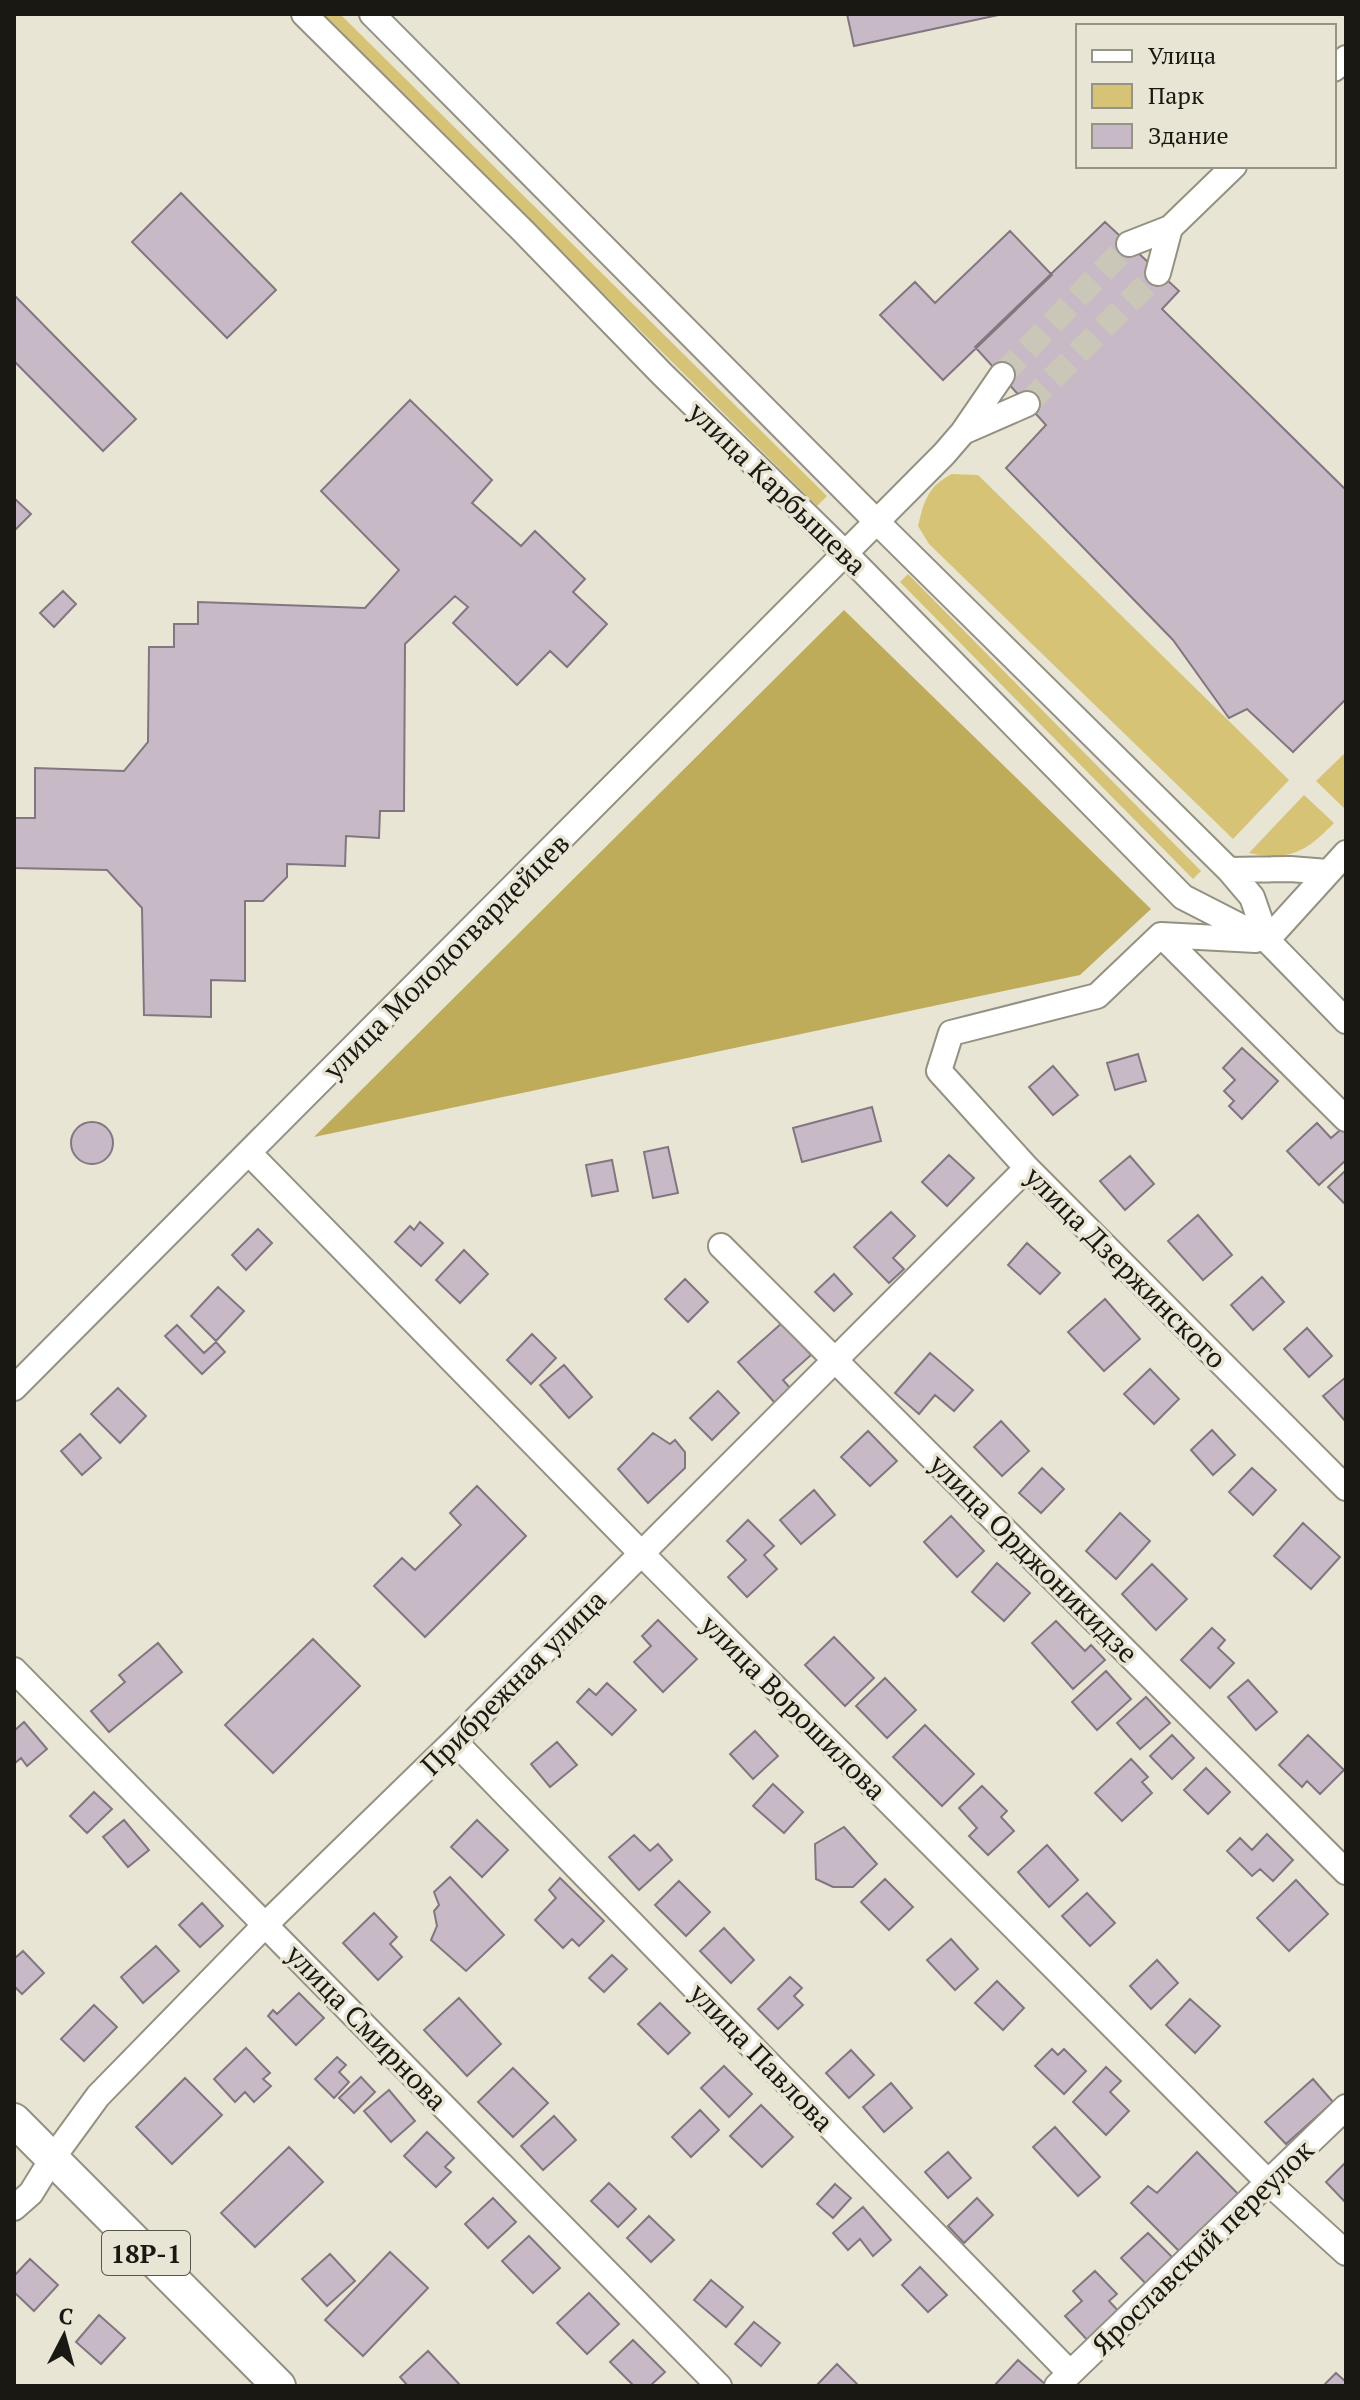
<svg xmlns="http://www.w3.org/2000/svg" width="1360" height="2400" viewBox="0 0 1360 2400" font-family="'PT Serif',serif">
  <rect width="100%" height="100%" fill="#e9e5d5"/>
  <path fill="#d6c375" d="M322 14H340L827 496 817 506Z
    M952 474 978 475 1289 780 1233 839 929 544 918 526C924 501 928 486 952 474Z
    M908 574 1201 871 1193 879 900 582Z
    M1346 752V810L1316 781Z
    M1304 795 1334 823C1307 851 1289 862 1249 853Z"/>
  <path fill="#bfac5b" d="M844 610 1151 909 1080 975 314 1137Z"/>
  <path fill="#c7bac6" stroke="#827681" stroke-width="2" d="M847 14H1003L854 46Z
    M181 193 276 290 227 338 132 242Z
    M1105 222 1179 291 1162 309 1346 490V699L1293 752 1247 709 1229 718 1173 640 1006 468 1046 425 975 347Z
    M1010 231 1052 275 943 380 880 315 915 282 935 303Z
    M14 295 136 419 103 451 14 361Z
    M410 400 492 480 472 503 521 546 535 531 585 579 573 592 607 624 567 667 550 651 517 685 453 623 468 607 455 596 405 644 404 811H380L379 838 346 836 345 866 287 864V877L263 901H245V981L211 980V1017L144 1015 142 908 107 870 14 868V818H35V768L124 771 148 742 149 647H174V624H198V602L365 608 399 570 321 491Z
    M14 498 31 514 14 531Z
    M63 591 76 604 54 627 40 613Z
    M1242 1048 1278 1081 1242 1119 1229 1106 1234 1101 1224 1091 1235 1080 1223 1068Z
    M1138 1054 1146 1081 1115 1090 1107 1063Z
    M1053 1066 1078 1095 1053 1115 1029 1087Z
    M872 1107 881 1141 802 1162 793 1128Z
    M71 1143a21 21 0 1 1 42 0a21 21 0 1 1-42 0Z
    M1317 1123 1331 1138 1346 1125V1160L1319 1185 1287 1151Z
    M668 1147 678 1193 653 1198 644 1152Z
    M949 1155 974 1178 947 1206 922 1182Z
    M1130 1156 1154 1184 1125 1210 1100 1181Z
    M612 1160 618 1191 592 1196 586 1165Z
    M1346 1170V1205L1328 1187Z
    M891 1212 915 1236 893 1258 904 1269 889 1283 854 1247Z
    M1198 1215 1232 1255 1203 1280 1168 1241Z
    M420 1222 443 1243 421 1266 395 1242 410 1226 414 1230Z
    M258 1229 272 1243 246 1270 232 1255Z
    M1027 1243 1060 1273 1040 1294 1008 1265Z
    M464 1250 488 1274 460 1303 436 1280Z
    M834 1274 852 1294 834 1311 815 1292Z
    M1262 1277 1284 1302 1253 1330 1231 1305Z
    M685 1279 708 1302 688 1322 665 1299Z
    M218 1287 244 1311 216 1341 191 1316Z
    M1105 1299 1140 1339 1104 1371 1068 1332Z
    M782 1323 811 1355 783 1380 791 1389 775 1403 738 1362Z
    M177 1325 204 1353 216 1342 225 1352 202 1374 165 1336Z
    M1307 1328 1332 1356 1309 1377 1284 1349Z
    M532 1334 556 1358 531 1384 507 1360Z
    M930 1353 973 1390 954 1411 935 1395 919 1414 895 1393Z
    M564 1365 592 1397 569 1418 540 1385Z
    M1150 1369 1179 1399 1154 1424 1124 1394Z
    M1346 1377V1422L1323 1396Z
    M118 1388 146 1416 120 1443 91 1414Z
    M718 1391 739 1413 712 1440 690 1418Z
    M1001 1421 1029 1451 1002 1476 974 1447Z
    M1212 1430 1235 1455 1213 1475 1191 1450Z
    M868 1431 897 1461 870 1486 841 1457Z
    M653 1433 670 1444 675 1440 685 1452V1468L648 1503 618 1469Z
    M80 1434 101 1458 82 1475 61 1451Z
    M1042 1468 1064 1489 1041 1513 1019 1493Z
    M1252 1468 1276 1490 1253 1515 1229 1492Z
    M477 1486 526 1536 425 1637 374 1586 402 1558 415 1570 461 1525 450 1513Z
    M814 1490 835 1515 801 1544 780 1520Z
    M1120 1513 1150 1541 1116 1579 1086 1551Z
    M951 1516 984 1551 957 1577 924 1542Z
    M748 1520 774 1546 764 1555 777 1569 747 1597 728 1577 746 1560 727 1541Z
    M1303 1523 1340 1557 1311 1589 1274 1556Z
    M997 1563 1030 1593 1004 1621 972 1592Z
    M1152 1564 1187 1599 1156 1630 1122 1594Z
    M658 1620 697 1659 663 1692 634 1662 651 1646 642 1636Z
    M1056 1621 1085 1651 1091 1645 1105 1660 1073 1689 1032 1643Z
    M1212 1628 1225 1640 1218 1648 1234 1663 1210 1688 1181 1660Z
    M834 1637 874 1678 845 1706 805 1665Z
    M313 1639 360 1686 273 1773 225 1725Z
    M158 1643 182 1672 109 1732 91 1711 125 1682 119 1675Z
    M1106 1671 1131 1699 1097 1730 1072 1702Z
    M885 1678 916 1710 887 1738 856 1706Z
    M1248 1680 1277 1712 1256 1730 1228 1697Z
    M607 1683 636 1710 612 1735 577 1702 589 1689 596 1695Z
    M1146 1697 1170 1723 1140 1749 1117 1723Z
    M24 1722 47 1749 27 1766 21 1758 14 1764V1731Z
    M925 1725 974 1774 942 1806 893 1757Z
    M755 1731 778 1756 753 1779 730 1754Z
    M1172 1735 1194 1758 1172 1779 1150 1756Z
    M1308 1735 1344 1770 1320 1794 1307 1781 1302 1787 1279 1765Z
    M557 1742 577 1765 550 1787 531 1764Z
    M1131 1759 1148 1777 1142 1782 1152 1793 1122 1821 1095 1793Z
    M1206 1768 1230 1792 1208 1814 1184 1790Z
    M773 1784 803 1812 784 1833 753 1806Z
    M982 1786 1007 1811 1001 1817 1014 1831 988 1855 969 1836 977 1828 959 1808Z
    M94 1792 112 1809 87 1833 70 1816Z
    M124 1820 149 1850 128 1867 103 1837Z
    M477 1820 508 1850 482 1877 451 1847Z
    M844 1827 877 1864 853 1887H833L816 1879 815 1844Z
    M1267 1834 1293 1860 1273 1881 1260 1869 1252 1876 1227 1851 1240 1838 1252 1850Z
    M634 1835 650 1851 658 1844 672 1860 639 1890 609 1857Z
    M1047 1845 1078 1880 1049 1907 1018 1872Z
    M450 1877 504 1935 466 1971 431 1940 437 1926 434 1911 439 1905 434 1892Z
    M560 1878 604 1921 579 1946 572 1939 563 1948 535 1920 556 1898 549 1890Z
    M885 1879 913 1907 889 1930 861 1902Z
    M1296 1880 1328 1914 1289 1951 1257 1918Z
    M679 1881 710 1912 686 1936 655 1905Z
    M1087 1893 1115 1923 1090 1946 1062 1916Z
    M202 1903 223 1926 200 1947 179 1925Z
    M374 1913 397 1937 390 1944 402 1957 378 1980 343 1943Z
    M724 1928 754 1960 731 1983 700 1951Z
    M951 1939 978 1969 955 1990 927 1960Z
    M156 1946 179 1971 143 2003 121 1977Z
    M23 1951 44 1973 22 1994 14 1986V1959Z
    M612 1955 627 1969 604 1992 589 1978Z
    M1157 1960 1178 1983 1151 2009 1130 1986Z
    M790 1977 802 1988 794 1996 803 2005 778 2029 758 2009Z
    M997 1981 1024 2008 1003 2030 975 2003Z
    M299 1993 324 2018 296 2045 268 2016 273 2010 277 2014Z
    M459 1998 501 2044 467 2076 424 2030Z
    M1190 1999 1220 2026 1195 2053 1166 2025Z
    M660 2003 690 2033 668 2054 638 2024Z
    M94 2005 117 2027 84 2061 61 2039Z
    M246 2048 270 2073 263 2079 271 2086 254 2102 245 2092 235 2102 214 2079Z
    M1052 2049 1058 2055 1064 2049 1086 2071 1064 2094 1035 2066Z
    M851 2050 874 2075 849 2098 826 2073Z
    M337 2057 346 2065 339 2072 349 2082 334 2098 315 2079Z
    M724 2066 752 2094 729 2117 701 2088Z
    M1106 2067 1121 2081 1110 2092 1129 2111 1106 2135 1073 2102Z
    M513 2068 548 2103 513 2137 478 2102Z
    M361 2077 375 2092 354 2113 339 2098Z
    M185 2078 222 2115 172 2164 136 2127Z
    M1313 2079 1333 2102 1286 2144 1265 2122Z
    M891 2083 912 2108 884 2132 863 2107Z
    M389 2090 415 2121 391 2142 364 2111Z
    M761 2105 793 2137 762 2167 730 2136Z
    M700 2110 719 2130 691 2157 672 2137Z
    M554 2116 576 2140 543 2170 521 2146Z
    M1055 2127 1100 2177 1078 2196 1033 2147Z
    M427 2132 454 2158 445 2167 451 2172 436 2187 404 2156Z
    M289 2147 323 2182 255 2247 221 2213Z
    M948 2152 971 2178 948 2198 925 2172Z
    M1197 2152 1246 2202 1187 2259 1131 2203 1148 2186 1157 2193Z
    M1346 2162V2203L1326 2182Z
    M609 2183 636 2209 618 2227 591 2201Z
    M835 2184 851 2198 833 2218 817 2204Z
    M493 2198 516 2222 488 2248 465 2224Z
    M977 2198 993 2215 964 2243 948 2226Z
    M863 2207 891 2240 873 2256 860 2239 848 2250 833 2233Z
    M649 2216 674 2240 651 2262 627 2238Z
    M1148 2233 1176 2261 1149 2287 1121 2258Z
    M529 2236 560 2268 533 2293 502 2261Z
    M390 2252 428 2288 363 2356 325 2320Z
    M330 2254 355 2281 327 2306 302 2279Z
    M30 2259 58 2285 34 2311 14 2292V2276Z
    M920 2267 947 2295 928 2312 902 2285Z
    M1095 2271 1117 2294 1109 2301 1123 2316 1091 2344 1065 2316 1082 2301 1073 2291Z
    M711 2280 743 2307 726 2327 694 2300Z
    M589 2293 619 2324 587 2354 557 2323Z
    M99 2315 125 2338 101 2364 76 2342Z
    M754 2322 780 2343 761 2366 735 2344Z
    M633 2340 665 2372 650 2386H634L610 2362Z
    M428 2351 461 2386H408L400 2377Z
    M1018 2360 1045 2384 1043 2386H994Z
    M837 2364 859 2386H816Z
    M1336 2373 1346 2382V2386H1323Z"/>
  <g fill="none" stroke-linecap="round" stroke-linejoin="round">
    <path stroke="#cac6b8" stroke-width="24" stroke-dasharray="24 12" stroke-linecap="butt" d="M1002 375 1129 244
      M1027 404 1158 273"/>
    <defs>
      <path id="minor" d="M304 14 524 232 662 374 846 554 1183 897 1267 940 1346 1021
        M372 14 877 522 1229 870 1252 897 1267 940
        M1334 69 1346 58
        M1129 244 1170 228 1234 166
        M1158 273 1170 228
        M963 432 1027 404
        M1229 870 1290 869 1328 872
        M1161 935 1346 1119
        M1256 940 1161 935 1097 996 951 1033 939 1071 1027 1168 1346 1488
        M1267 940 1346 853
        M249 1153 641 1553 1269 2183 1346 2253
        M721 1246 1346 1872
        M14 1388 944 454 963 432 1002 375
        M14 1670 719 2386
        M454 1741 1070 2373
        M14 2208 31 2193 52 2159 98 2096 266 1924 454 1741 1027 1168
        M1057 2386 1346 2107"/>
      <path id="major" d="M14 2120 279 2386"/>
    </defs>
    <use href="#minor" stroke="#949182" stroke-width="28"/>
    <use href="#major" stroke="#949182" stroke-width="36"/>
    <use href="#minor" stroke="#fff" stroke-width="24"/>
    <use href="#major" stroke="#fff" stroke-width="32"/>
  </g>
  <g text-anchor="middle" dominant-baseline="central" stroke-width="7" stroke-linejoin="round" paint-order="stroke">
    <rect fill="#e9e5d5" stroke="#57564c" stroke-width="2" x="102" y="2231" width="88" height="44" rx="6"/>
    <g font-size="26" font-weight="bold" fill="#191812">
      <text x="146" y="2253">18Р-1</text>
    </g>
    <g font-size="28" fill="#191812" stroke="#e9e5d5">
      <text transform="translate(778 488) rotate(44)">улица Карбышева</text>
      <text transform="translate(446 956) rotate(-45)">улица Молодогвардейцев</text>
      <text transform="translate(1126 1267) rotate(45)">улица Дзержинского</text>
      <text transform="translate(1034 1558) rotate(45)">улица Орджоникидзе</text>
      <text transform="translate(513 1682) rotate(-45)">Прибрежная улица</text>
      <text transform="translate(794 1707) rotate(45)">улица Ворошилова</text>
      <text transform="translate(367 2027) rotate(46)">улица Смирнова</text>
      <text transform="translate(762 2057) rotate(46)">улица Павлова</text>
      <text transform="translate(1202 2247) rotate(-44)">Ярославский переулок</text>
    </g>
  </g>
  <rect width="1360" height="2400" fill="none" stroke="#191812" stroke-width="32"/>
  <rect x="1076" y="24" width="260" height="144" fill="#e9e5d5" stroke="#969387" stroke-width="2"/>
  <rect x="1092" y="50" width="40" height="12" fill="#ffffff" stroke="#969387" stroke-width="2"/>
  <text x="1148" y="64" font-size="24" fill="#191812">Улица</text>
  <rect x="1092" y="84" width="40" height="24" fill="#d6c375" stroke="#969387" stroke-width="2"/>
  <text x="1148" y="104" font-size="24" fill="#191812">Парк</text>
  <rect x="1092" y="124" width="40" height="24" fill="#c7bac6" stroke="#969387" stroke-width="2"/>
  <text x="1148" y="144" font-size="24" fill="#191812">Здание</text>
  <g transform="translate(64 2336) rotate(6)" stroke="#e9e5d5" stroke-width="6" paint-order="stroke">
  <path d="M0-6L14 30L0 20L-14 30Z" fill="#191812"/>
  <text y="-12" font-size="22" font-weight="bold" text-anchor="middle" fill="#191812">С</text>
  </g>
</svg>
